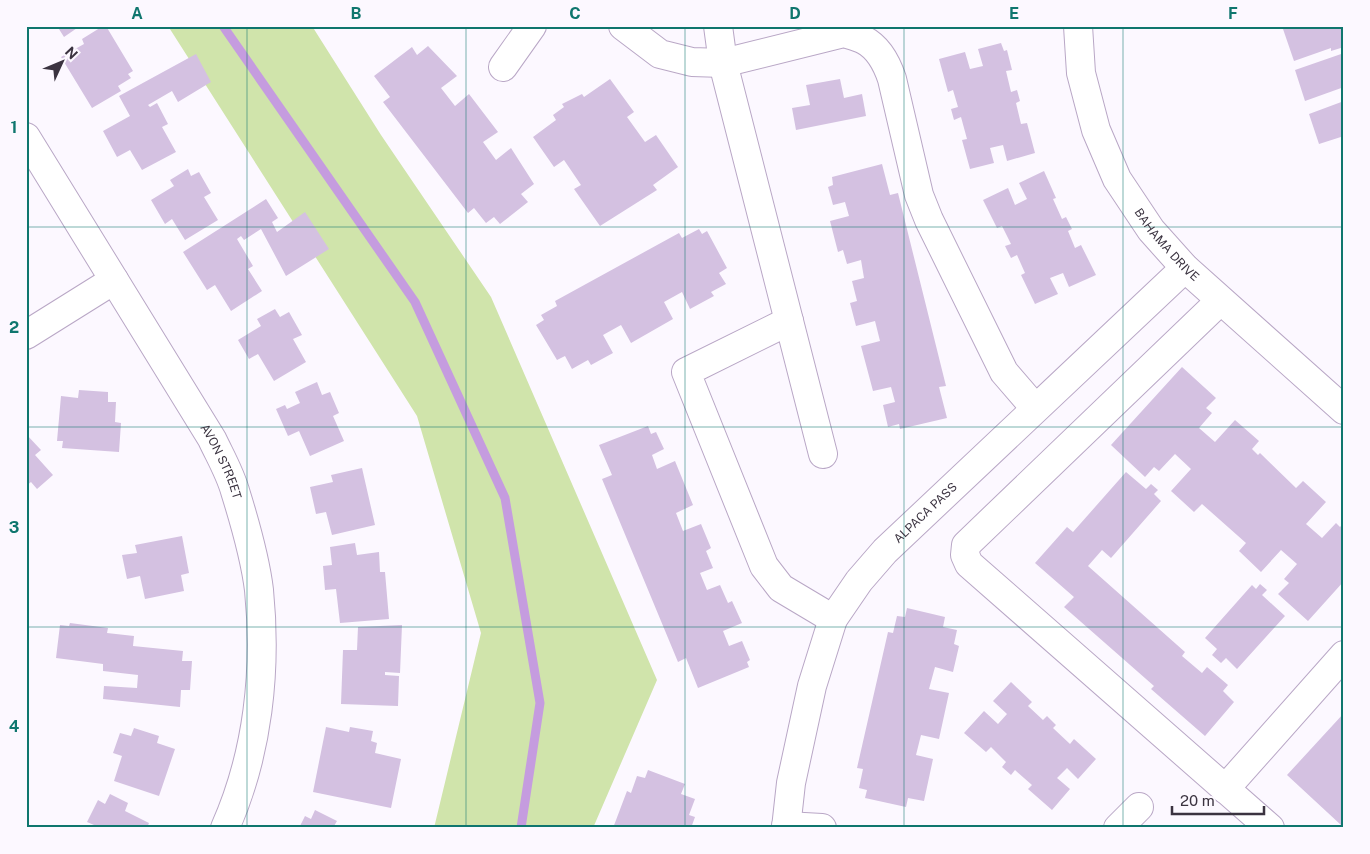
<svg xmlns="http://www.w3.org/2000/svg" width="1370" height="854" viewBox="0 0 1370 854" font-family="'Public Sans',sans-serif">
  <rect width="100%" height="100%" fill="#fcf8ff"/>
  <path fill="#d0e4ab" d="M168 26H312L381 135 491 297 657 680 593 828H434L481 633 417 416Z"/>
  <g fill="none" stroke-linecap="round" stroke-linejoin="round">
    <path stroke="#c59cdf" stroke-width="9" d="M223 26 415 302 505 498 540 703 521 828"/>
  </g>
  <path fill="#d4c1e1" d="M57 26H80L64 37Z
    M103 26H106L133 71 128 74 131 78 118 86 121 91 92 108 61 57 84 44 82 39Z
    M1290 26H1344V47L1331 51V48L1294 61 1283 29Z
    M1001 43 1004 51 1007 50 1012 70 1006 71 1011 92 1017 90 1020 101 1016 103 1021 124 1027 123 1035 153 1007 161 1003 145 990 148 994 163 970 169 962 140 967 139 961 117 954 120 951 109 958 107 953 90 948 92 939 59 965 52 970 69 983 66 978 49Z
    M428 46 457 76 441 88 455 106 469 94 498 132 483 142 496 160 511 148 534 184 521 194 528 202 500 224 494 217 486 223 474 208 468 213 383 102 390 97 374 76 412 47 417 55Z
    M1344 53V87L1305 101 1295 70Z
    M196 54 211 82 178 102 172 91 148 105 150 107 157 103 168 124 162 127 176 152 142 170 130 150 117 157 103 131 130 116 119 96Z
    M610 79 634 112 627 117 645 142 656 135 678 167 653 185 657 190 600 226 574 189 581 185 564 160 554 167 533 137 556 120 553 115 564 107 562 104 582 94 584 97Z
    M840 79 844 98 862 94 866 116 796 130 792 108 810 105 806 85Z
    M1344 101V136L1319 144 1309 114Z
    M882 164 890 195 898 193 946 386 939 387 947 418 900 429 899 424 888 427 883 405 895 402 891 387 873 391 861 346 880 341 875 321 856 326 850 303 857 301 852 281 864 278 861 260 847 264 843 250 838 252 830 221 849 216 845 202 833 205 828 187 833 185 832 177Z
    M188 169 191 176 199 172 211 193 204 197 218 220 185 240 172 219 165 224 151 200 174 186 170 180Z
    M1044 171 1056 198 1053 199 1062 219 1066 217 1072 229 1068 231 1075 248 1081 245 1096 275 1069 287 1063 273 1050 278 1058 294 1035 304 1021 275 1025 273 1017 255 1011 258 1005 246 1011 244 1002 226 997 228 983 200 1008 188 1015 205 1027 199 1019 183Z
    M266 199 278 218 272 222 277 232 305 212 329 249 286 276 261 229 244 240 241 236 237 239 253 266 248 269 262 291 231 311 215 285 207 290 183 252Z
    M699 229 702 234 707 231 727 268 719 273 726 284 711 292 714 296 690 309 682 292 664 302 673 319 631 343 621 325 603 335 613 353 591 365 588 360 572 369 565 356 557 360 536 325 544 320 541 315 557 306 555 301 679 233 682 238Z
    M275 309 280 317 289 312 302 335 293 339 306 362 274 381 258 354 249 359 238 340 261 326 257 319Z
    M1182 367 1216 398 1206 408 1212 413 1199 428 1215 442 1235 420 1259 441 1252 449 1258 455 1260 453 1296 488 1303 481 1326 502 1306 524 1322 538 1336 523 1340 527 1344 523V581L1308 621 1278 594 1289 583 1284 579 1297 564 1281 550 1261 572 1239 551 1246 543 1202 504 1194 512 1171 491 1191 469 1175 454 1159 471 1154 467 1145 477 1111 445Z
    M317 382 322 395 330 392 339 413 333 416 344 441 310 456 299 431 288 436 276 409 285 405 287 409 300 403 295 392Z
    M79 390 108 392V402H116L115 422 121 423 119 452 62 448 63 441H57L61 396 78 398Z
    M648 426 651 434 656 432 664 449 652 455 657 469 675 461 693 505 676 513 683 531 701 524 711 548 706 551 713 568 700 573 707 590 720 585 728 603 732 601 742 623 723 631 729 646 742 641 750 660 747 662 749 667 698 688 686 658 678 662 602 479 612 475 599 445Z
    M26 434 41 450 35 455 53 475 37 489 31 482 26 486Z
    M362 468 375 525 332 535 326 512 316 514 310 487 333 482 331 475Z
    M1126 472 1146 489 1151 484 1158 490 1154 494 1161 501 1111 558 1102 550 1088 566 1185 652 1182 656 1202 673 1207 667 1228 685 1223 691 1234 702 1205 736 1151 689 1154 686 1064 607 1074 597 1035 563 1067 527 1073 532Z
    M182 536 189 573 181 575 184 591 145 599 140 576 127 579 122 555 137 553 135 545Z
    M355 543 357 555 379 552 380 572H385L389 619 340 623 336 589 325 590 323 566 332 565 330 547Z
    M1260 584 1267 590 1262 595 1285 616 1237 669 1226 658 1221 663 1212 655 1217 649 1205 638 1252 585 1256 589Z
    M907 608 945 617 943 627 957 630 954 644 959 646 953 672 935 667 929 689 949 693 939 739 921 735 916 755 933 759 924 801 908 798 906 807 865 798 867 790 859 788 863 769 857 768 888 632 893 633 897 616 905 617Z
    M70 623 108 628 107 633 134 636 133 646 183 651 182 661H192L190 690H181L180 707 103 699 104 686 137 688 138 675 103 671V664L56 658 60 625 69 626Z
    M402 625 400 673 385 672V675L399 676 398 706 341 704 343 650H357L358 627Z
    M1011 682 1032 702 1028 706 1043 720 1047 716 1056 725 1053 728 1070 744 1074 739 1096 759 1078 779 1067 768 1057 778 1070 789 1052 810 1028 789 1032 785 1015 770 1011 775 1002 767 1006 762 991 747 986 752 964 733 984 711 998 724 1007 714 993 701Z
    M1344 713V822L1341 825 1287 775Z
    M326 727 349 732 350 727 373 731 371 741 377 743 375 753 401 759 391 808 313 792Z
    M134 728 159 736 157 743 175 749 159 796 114 781 122 756 113 753 120 733 131 736Z
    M648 770 685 784 681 794 695 799 689 815 695 817 691 828H613L627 791 631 793 637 776 645 778Z
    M110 794 128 803 125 811 149 823 147 828H93L94 825 87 822 98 800 105 804Z
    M315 810 337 821 334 826 338 828H299L305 816 311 819Z"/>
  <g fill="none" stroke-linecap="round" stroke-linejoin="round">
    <defs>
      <g id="minor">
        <path d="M623 26 660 54 692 62 723 63 844 33C850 35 858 37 864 40 879 48 887 64 892 79L919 195 929 220 1004 372 1035 408"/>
        <path d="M718 26 723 63 823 454"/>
        <path id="s1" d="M1078 26 1081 73 1096 130 1117 179 1151 230 1185 268 1344 410"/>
        <path d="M503 67 532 26"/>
        <path id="s2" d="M26 137 212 439C220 456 230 473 235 491 245 523 255 557 259 590 267 670 258 754 225 828"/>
        <path d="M1220 301 966 545 965 555 969 564 1270 828"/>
        <path d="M789 321 686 372 764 566 781 588 833 619"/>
        <path d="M26 335 114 280"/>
        <path d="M1225 789 1344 655"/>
        <path d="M786 826 822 828"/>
        <path id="s3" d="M786 828 791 783 812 686 833 619 859 581 885 551 1185 268"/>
        <path d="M1118 828 1139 807"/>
      </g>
    </defs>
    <use href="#minor" stroke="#b9a7c6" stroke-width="30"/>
    <use href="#minor" stroke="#fff" stroke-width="28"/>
  </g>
  <path fill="none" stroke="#0f766e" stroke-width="1" stroke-opacity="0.55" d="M247 26V828M466 26V828M685 26V828M904 26V828M1123 26V828M26 227H1344M26 427H1344M26 627H1344"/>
  <g text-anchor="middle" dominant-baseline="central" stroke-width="4.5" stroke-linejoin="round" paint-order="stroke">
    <g font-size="12" fill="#3b3340" stroke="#fcf8ff">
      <text stroke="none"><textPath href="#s1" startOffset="242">BAHAMA DRIVE</textPath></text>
      <text stroke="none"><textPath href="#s2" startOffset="379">AVON STREET</textPath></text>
      <text stroke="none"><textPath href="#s3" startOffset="356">ALPACA PASS</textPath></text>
    </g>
  </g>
  <rect width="1370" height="854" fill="none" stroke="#fcf8ff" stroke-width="55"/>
  <g transform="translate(62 62) rotate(46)" stroke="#fcf8ff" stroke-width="4" paint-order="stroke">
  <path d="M0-4L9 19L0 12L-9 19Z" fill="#3b3340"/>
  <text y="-8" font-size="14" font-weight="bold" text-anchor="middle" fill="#3b3340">N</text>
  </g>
  <path d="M1172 806v8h92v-8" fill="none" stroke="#3b3340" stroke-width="2.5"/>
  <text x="1180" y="806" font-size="15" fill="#3b3340" stroke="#fcf8ff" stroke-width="4" paint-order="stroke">20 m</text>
  <rect x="28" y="28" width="1314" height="798" fill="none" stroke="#0f766e" stroke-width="2"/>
  <g font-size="16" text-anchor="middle" font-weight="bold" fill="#0f766e">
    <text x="137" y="19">A</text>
    <text x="356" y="19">B</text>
    <text x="575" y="19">C</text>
    <text x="795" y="19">D</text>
    <text x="1014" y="19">E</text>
    <text x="1233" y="19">F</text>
    <text x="14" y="133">1</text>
    <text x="14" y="333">2</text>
    <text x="14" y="533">3</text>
    <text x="14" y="732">4</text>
  </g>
</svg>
